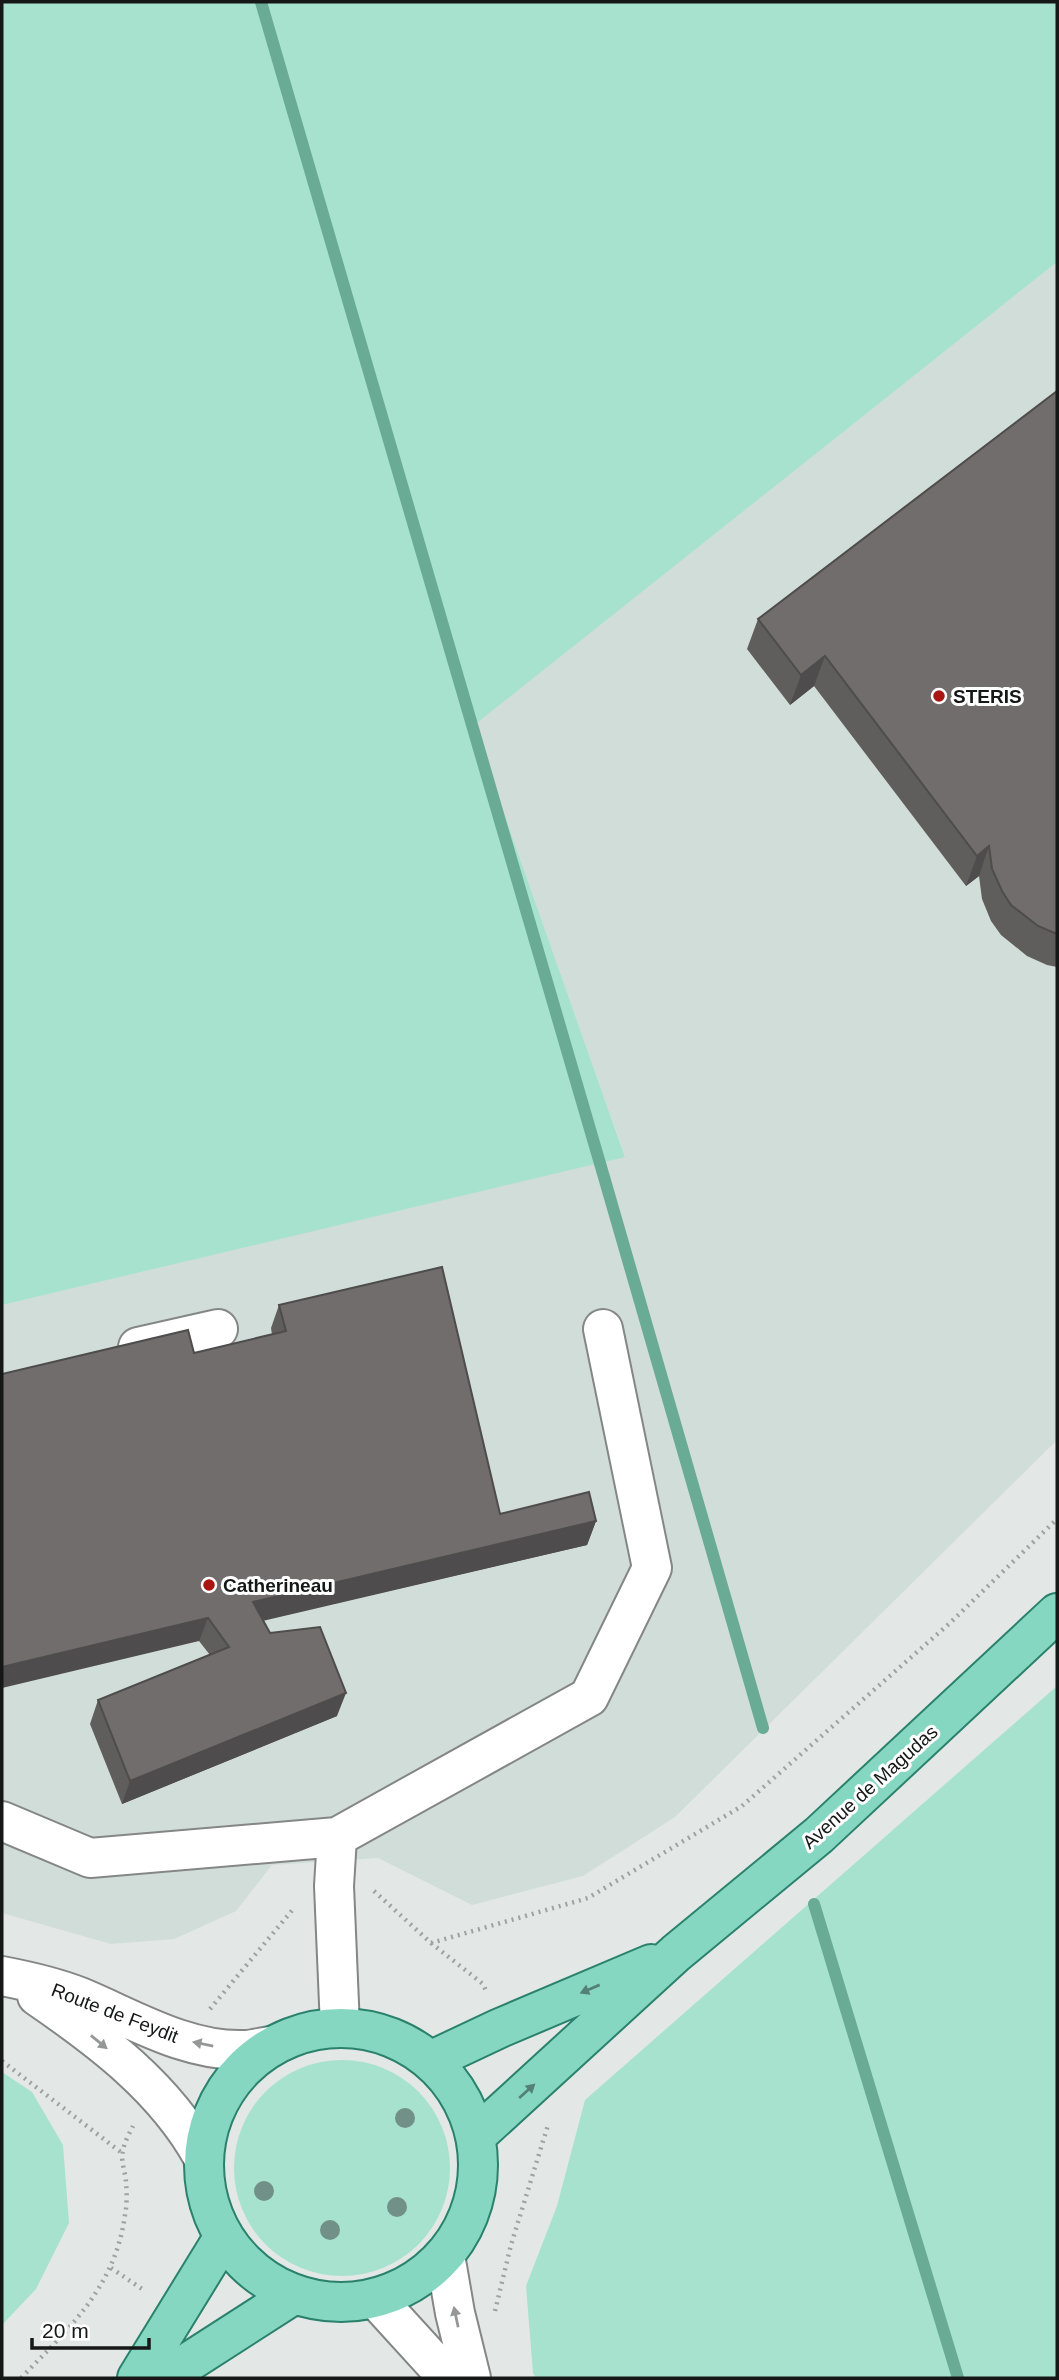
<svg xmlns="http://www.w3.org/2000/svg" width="1059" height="2380" viewBox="0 0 1059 2380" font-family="Helvetica,sans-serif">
  <rect width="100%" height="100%" fill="#e3e7e6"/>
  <path fill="#d1ddd9" d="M1057 262V1440L675 1817 583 1876 472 1905 378 1858 272 1865 236 1911 174 1939 111 1944 2 1913V1305L625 1156 472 726Z"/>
  <path fill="#a7e2ce" d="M2 2H1057V262L473 726 625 1157 2 1305Z
    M1057 1686V2378H536L533 2373 526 2286 557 2206 585 2100Z
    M234 2168a108 108 0 1 1 216 0a108 108 0 1 1-216 0Z
    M2 2072 32 2092 63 2145 69 2223 36 2289 2 2325Z"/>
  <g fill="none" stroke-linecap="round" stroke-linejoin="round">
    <path stroke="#69ab95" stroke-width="12" d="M261 2 606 1184 763 1728
      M814 1904 958 2378"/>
    <defs>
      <path id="minor" d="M138 1347 218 1329
        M2 1821 90 1858 337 1837 589 1697 652 1568 603 1329
        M337 1837 334 1886 340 2027
        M2 1976C28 1981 55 1987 80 1997 131 2018 186 2052 244 2050 252 2050 262 2047 270 2046
        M37 1996C101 2040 165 2088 203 2157
        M445 2255 455 2313 471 2378
        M376 2299 448 2378"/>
      <path id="major" d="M204 2165a137 137 0 1 1 274 0a137 137 0 1 1-274 0Z
        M432 2060 500 2028 651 1964
        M476 2136 676 1953 819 1835 1057 1613
        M137 2378 223 2238
        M164 2378 293 2295"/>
    </defs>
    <use href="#minor" stroke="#848786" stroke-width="42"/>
    <use href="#major" stroke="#2a826c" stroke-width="42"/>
    <path stroke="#9fa2a2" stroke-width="4.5" stroke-dasharray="2 5" stroke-linecap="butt" d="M374 1891 431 1943 588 1898 742 1806 950 1623 1057 1519
      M431 1943 483 1984 487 1993
      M210 2009 294 1908
      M2 2061 122 2153
      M111 2268 145 2291
      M495 2311 511 2245 548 2125
      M21 2378C69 2328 115 2288 125 2215 127 2205 127 2193 126 2183 126 2173 120 2161 123 2151 124 2143 129 2134 133 2126"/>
    <use href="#minor" stroke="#fff" stroke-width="38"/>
    <use href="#major" stroke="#86d7c2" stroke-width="38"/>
  </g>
  <g fill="#719188">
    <circle cx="405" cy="2118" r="10"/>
    <circle cx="264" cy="2191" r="10"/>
    <circle cx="397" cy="2207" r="10"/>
    <circle cx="330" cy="2230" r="10"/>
  </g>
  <path fill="#605e5d" d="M1057 391V967L1047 965 1027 956 1001 935 991 921 982 899 979 876 966 886 814 686 790 705 747 649 758 619Z
    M279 1305 500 1514 596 1521 587 1545 263 1620 270 1633 337 1716 122 1804 90 1724 98 1700 210 1655 199 1641 194 1353 272 1335 271 1328Z"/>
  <path fill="#4e4c4c" d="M825 656 814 686 790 705 801 675Z
    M989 846 979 876 966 886 977 856Z
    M596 1521 587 1545 245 1625 253 1602Z
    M208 1618 199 1641 2 1688V1667Z
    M346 1693 337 1716 122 1804 130 1781Z"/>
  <path fill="#706d6c" stroke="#4e4c4c" stroke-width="2" d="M1057 391V934L1038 926 1011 905 1002 891 992 869 989 846 977 856 825 656 801 675 758 619Z
    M442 1267 500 1514 589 1492 596 1521 253 1602 270 1633 320 1627 346 1693 130 1781 98 1700 229 1647 208 1618 2 1667V1374L188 1330 194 1353 286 1331 279 1305Z"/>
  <defs><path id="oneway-solid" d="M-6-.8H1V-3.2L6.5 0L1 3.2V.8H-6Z" transform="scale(1.75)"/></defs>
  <g fill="#548175">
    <use href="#oneway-solid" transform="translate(590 1989) rotate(157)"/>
    <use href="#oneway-solid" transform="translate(527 2091) rotate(-42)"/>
  </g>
  <g fill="#969797">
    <use href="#oneway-solid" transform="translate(99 2042) rotate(39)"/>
    <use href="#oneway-solid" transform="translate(203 2044) rotate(-168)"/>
    <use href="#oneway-solid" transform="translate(456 2317) rotate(-102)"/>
  </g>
  <g fill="#a91611" stroke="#fff" stroke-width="2.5">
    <circle cx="939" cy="696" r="7"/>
    <circle cx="209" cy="1585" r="7"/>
  </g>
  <g text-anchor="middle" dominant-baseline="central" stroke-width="6" stroke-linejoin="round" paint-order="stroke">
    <g font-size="19" font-weight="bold" fill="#161717" stroke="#fff" text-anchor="start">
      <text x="953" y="696">STERIS</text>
      <text x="223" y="1585">Catherineau</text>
    </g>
    <g font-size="19" fill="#161717" stroke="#fff">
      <text transform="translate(870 1787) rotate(-42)">Avenue de Magudas</text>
      <text transform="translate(115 2013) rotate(21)">Route de Feydit</text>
    </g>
  </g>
  <rect width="1059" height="2380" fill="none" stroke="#161717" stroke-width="7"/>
  <path d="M32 2338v10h117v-10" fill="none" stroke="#161717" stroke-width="3.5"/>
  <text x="42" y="2338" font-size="21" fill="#161717" stroke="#ffffff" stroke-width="5" paint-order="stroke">20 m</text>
</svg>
